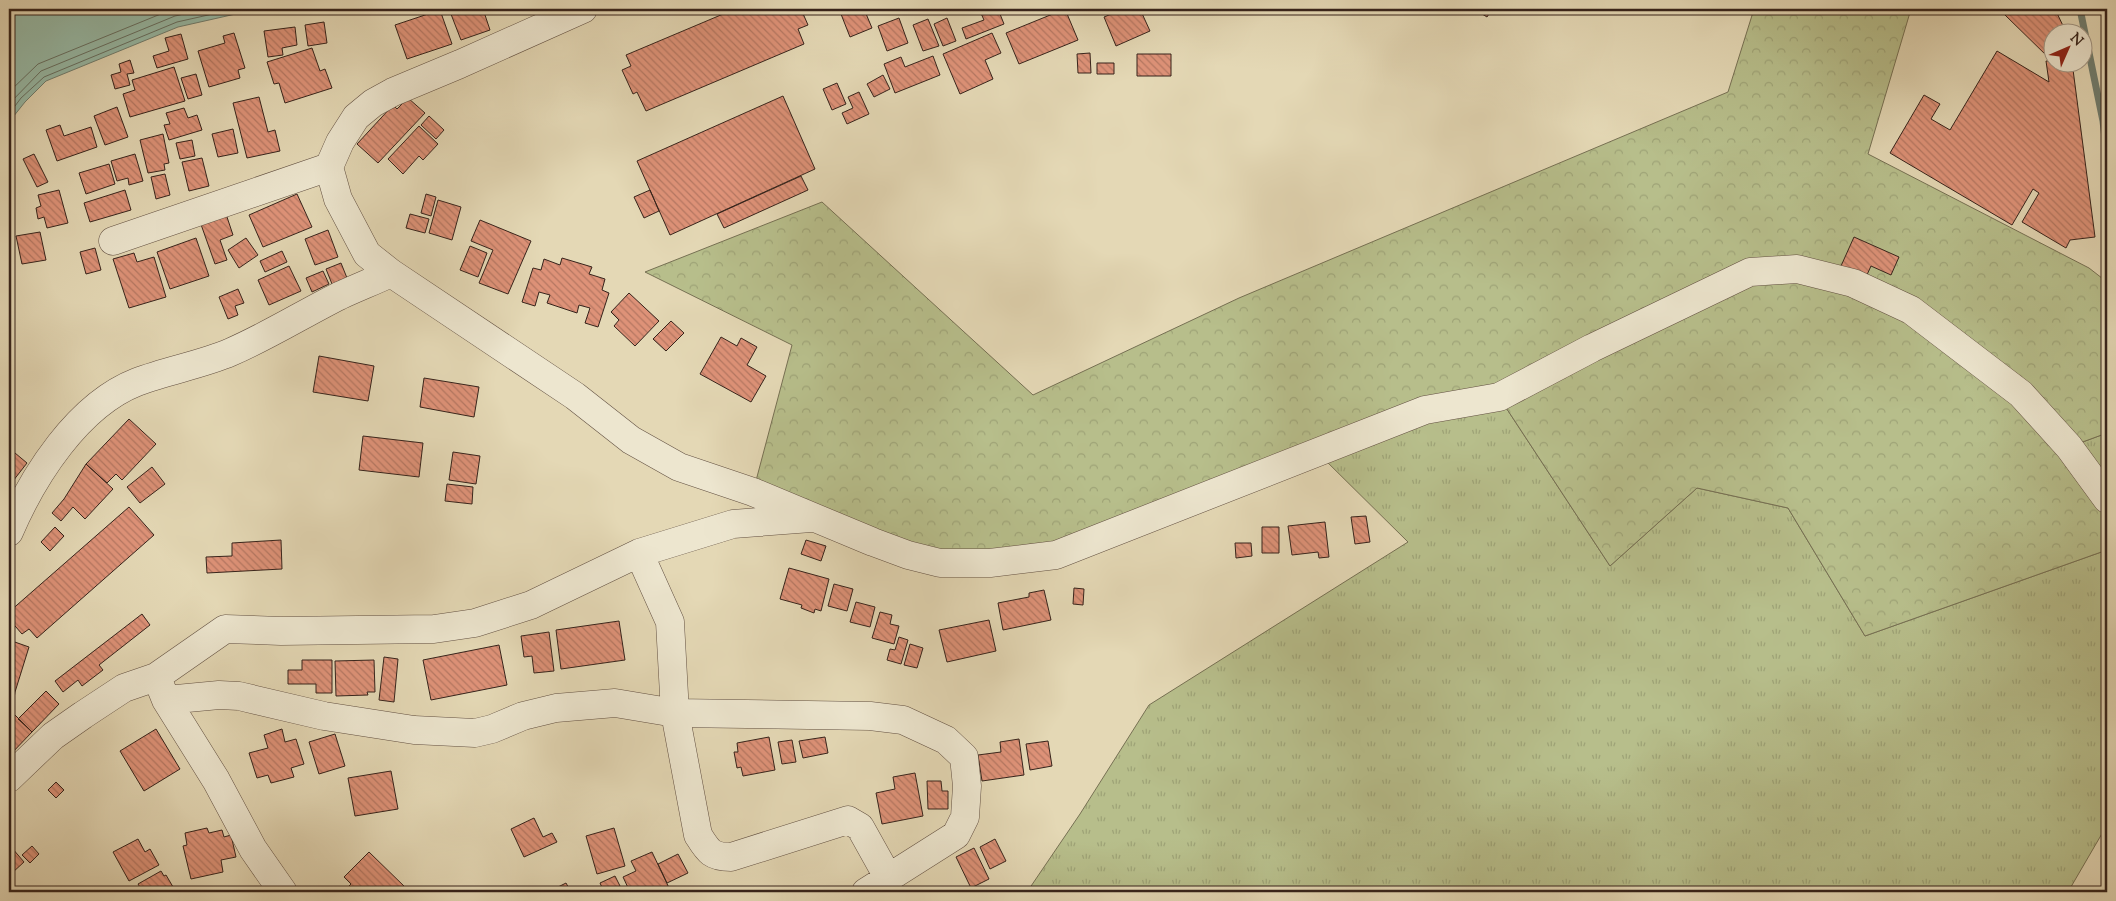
<svg xmlns="http://www.w3.org/2000/svg" width="2116" height="901" viewBox="0 0 2116 901" font-family="'Sorts Mill Goudy',serif">
  <defs>
    <pattern id="grass-tufts" width="24" height="20" patternUnits="userSpaceOnUse" patternTransform="scale(1.25)"><rect width="24" height="20" fill="#b7be8b"/><path d="M3 7l-1-3M5 7V3M7 7l1-3M15 17l-1-3M17 17v-4M19 17l1-3" fill="none" stroke="#9ea377"/></pattern>
    <pattern id="forest-crowns" width="20" height="18" patternUnits="userSpaceOnUse" patternTransform="scale(1.25)"><rect width="20" height="18" fill="#b7be8b"/><path d="M2 6a3 3 0 1 1 6 0M12 15a3 3 0 1 1 6 0" fill="none" stroke="#9ea377"/></pattern>
    <pattern id="building-back-hatch" width="6" height="6" patternUnits="userSpaceOnUse" patternTransform="scale(1.25)"><rect width="6" height="6" fill="#de9278"/><path d="M-1 5l2 2M0 0l6 6M5-1l2 2" fill="none" stroke="#b57762"/></pattern>
  </defs>
  <rect width="100%" height="100%" fill="#e4d8b5"/>
  <filter id="stains"><feTurbulence type="fractalNoise" baseFrequency=".004" numOctaves="4"/><feColorMatrix values="0 0 0 0 .2 0 0 0 0 .09 0 0 0 0 .02 0 0 0 .5 -.17"/></filter>
  <radialGradient id="worn" r=".72"><stop offset=".6" stop-color="#630" stop-opacity="0"/><stop offset="1" stop-color="#630" stop-opacity=".3"/></radialGradient>
  <path fill="url(#grass-tufts)" stroke="#767053" d="M1499 397 1610 566 1697 488 1788 508 1865 636 2107 550V825L2068 892H1027L1080 814 1149 705 1408 542 1318 453Z
    M2107 433V499L2069 447Z"/>
  <path fill="url(#forest-crowns)" stroke="#767053" d="M1754 9H1911L1868 154 2089 268 2107 282V433L2069 447 2107 499V550L1865 636 1788 508 1697 488 1610 566 1499 397 1103 538 940 563 753 492 792 345 645 272 822 202 1033 395 1239 298 1728 92Z"/>
  <path fill="#97bba8" stroke="#707e70" d="M9 9H309L240 13 178 27 46 81 25 102 9 122Z"/>
  <g fill="none" stroke-linecap="round" stroke-linejoin="round">
    <path stroke="#666f62" stroke-width="1" d="M9 92 38 64 173 9
      M9 104 41 71 175 16 206 9
      M9 114 21 98 44 77 177 22 235 9"/>
    <path stroke="#707e70" stroke-width="7" d="M2080 9 2103 121 2107 156"/>
  </g>
  <path fill="url(#building-back-hatch)" stroke="#36231b" d="M449 9H492L484 12 490 30 461 40Z
    M735 9H801L808 25 798 29 804 44 646 111 637 92 633 94 622 70 631 66 626 55Z
    M839 9H864L872 28 850 37Z
    M979 9H998L1004 24 966 39 962 28 984 20Z
    M1065 9 1078 40 1019 64 1006 33Z
    M1124 9H1140L1150 31 1116 46 1104 17Z
    M1474 9H1492L1487 17Z
    M1998 9H2011L2005 15Z
    M2011 9H2055L2066 32H2054V53L2049 58 2005 15Z
    M440 10 452 44 407 59 395 25Z
    M899 18 908 43 887 51 878 26Z
    M947 18 956 41 943 46 934 24Z
    M928 19 939 46 923 51 913 25Z
    M324 22 327 43 308 46 305 25Z
    M295 27 297 45 282 48 283 55 268 57 264 31Z
    M234 33 245 68 238 70 240 78 209 87 198 51 225 43 223 36Z
    M992 33 1001 53 985 60 993 79 960 94 943 54Z
    M181 34 188 59 157 68 153 56 169 51 165 38Z
    M312 48 320 71 325 69 332 88 285 103 279 83 274 84 267 62Z
    M1997 51 2049 82 2046 61 2072 62 2095 237 2070 240 2066 248 2022 222 2039 193 2033 189 2012 225 1890 153 1924 95 1940 104 1931 119 1950 130Z
    M1090 53 1091 73H1078L1077 54Z
    M1137 54H1171V76H1137Z
    M933 56 940 75 895 93 884 64 901 57 905 67Z
    M130 60 134 73 127 74 130 85 115 89 111 75 121 72 119 64Z
    M1097 63H1114V74H1097Z
    M174 67 185 101 130 117 123 94 135 90 132 80Z
    M196 74 202 95 188 99 181 78Z
    M883 75 890 89 874 97 867 84Z
    M837 83 846 104 832 110 823 89Z
    M859 92 869 114 847 124 842 113 853 108 848 97Z
    M783 96 815 169 670 235 637 161Z
    M259 97 268 132 275 130 280 151 247 158 233 103Z
    M408 98 425 113 378 163 357 144 393 105 397 109Z
    M117 107 128 137 105 145 94 116Z
    M184 108 188 118 197 115 202 130 169 140 164 125 170 124 166 113Z
    M429 116 444 130 436 139 421 125Z
    M60 125 64 136 91 127 97 147 57 161 46 130Z
    M419 126 438 144 423 160 419 156 403 174 388 159Z
    M233 129 238 153 218 157 212 134Z
    M163 134 169 163 164 164 165 170 148 173 140 140Z
    M192 140 195 156 180 159 176 143Z
    M34 154 48 182 37 187 23 159Z
    M135 154 143 181 129 185 128 178 117 181 111 161Z
    M202 158 209 186 189 191 182 162Z
    M109 164 115 184 86 194 79 173Z
    M165 174 170 195 156 199 151 177Z
    M801 176 808 190 724 228 717 214Z
    M59 190 68 223 47 228 44 217 38 219 36 208 41 206 38 195Z
    M125 190 131 210 90 222 84 203Z
    M650 190 659 211 644 218 634 197Z
    M297 194 312 227 263 247 249 215Z
    M426 194 436 197 431 216 421 213Z
    M438 200 461 207 452 240 429 233Z
    M224 208 233 235 220 240 227 260 215 264 198 216Z
    M410 214 429 219 425 233 406 228Z
    M480 220 531 241 508 294 479 283 493 250 471 241Z
    M328 230 338 257 315 265 305 239Z
    M40 232 46 260 22 264 16 236Z
    M1854 237 1899 257 1891 275 1871 266 1866 277 1841 266Z
    M196 238 209 276 170 289 157 252Z
    M246 238 258 255 239 268 228 250Z
    M470 246 487 253 478 277 460 270Z
    M95 248 101 270 86 274 80 252Z
    M282 251 287 262 265 272 260 261Z
    M134 253 137 262 154 257 166 297 129 308 113 259Z
    M562 258 592 267 589 274 605 279 602 290 609 293 598 327 585 323 590 308 579 305 577 313 547 303 550 295 539 292 535 306 522 302 533 268 541 270 544 259 560 265Z
    M341 263 347 278 332 284 326 269Z
    M289 266 301 291 269 305 258 280Z
    M323 271 329 284 312 292 306 278Z
    M238 289 244 303 235 306 238 315 228 319 219 297Z
    M629 293 659 321 635 346 614 326 619 320 611 312Z
    M671 321 684 333 666 351 653 339Z
    M721 337 737 346 741 338 757 347 747 365 766 376 751 402 700 374Z
    M319 356 374 366 368 401 313 392Z
    M424 378 479 387 474 417 420 407Z
    M129 419 156 444 122 480 116 474 107 483 86 464Z
    M363 436 423 443 419 477 359 470Z
    M9 448 27 463 13 481 9 478Z
    M453 452 480 456 476 484 449 480Z
    M86 464 113 489 85 519 73 507 61 521 52 513 64 499Z
    M152 467 165 484 140 503 127 487Z
    M447 484 473 487 472 504 445 501Z
    M129 507 154 535 37 638 29 629 22 634 9 619V612Z
    M1366 516 1370 542 1355 544 1351 517Z
    M1325 522 1329 557 1319 558 1318 552 1292 555 1288 526Z
    M55 527 64 536 50 551 41 542Z
    M1262 527H1279V553H1262Z
    M281 540 282 569 207 573 206 557 232 556V543Z
    M806 540 826 546 821 561 801 554Z
    M1235 543H1251L1252 556 1236 558Z
    M789 568 829 579 821 611 815 609 814 613 801 608 802 605 780 599Z
    M834 584 853 589 847 611 828 606Z
    M1074 588 1084 589 1083 605 1073 604Z
    M1044 590 1051 620 1003 630 998 603 1029 597V593Z
    M856 602 875 607 870 627 850 622Z
    M880 612 892 615 890 624 899 626 894 644 872 638Z
    M142 614 150 625 99 665 103 670 82 686 78 680 63 692 55 681Z
    M989 620 996 651 947 662 939 630Z
    M619 621 625 660 561 669 556 630Z
    M549 632 554 671 534 673 532 656 524 657 521 636Z
    M899 637 908 640 901 664 887 660 890 649 895 650Z
    M9 640 29 647 15 692 9 690Z
    M910 644 923 648 917 668 904 665Z
    M499 645 507 685 431 700 423 660Z
    M384 657 398 659 394 702 379 700Z
    M302 660H332V693H316V684H288V670H302Z
    M374 660 375 692H367L368 695 336 696 335 661Z
    M9 690 15 692 12 712 32 732 9 756Z
    M46 691 59 704 32 732 18 719Z
    M156 729 180 769 144 791 120 751Z
    M282 729 285 742 296 739 304 764 291 768 294 777 271 783 268 775 257 778 249 753 268 748 264 735Z
    M335 734 345 766 319 774 309 742Z
    M769 737 775 770 743 776 741 767 737 768 734 752H738L737 743Z
    M825 737 828 753 803 758 799 741Z
    M1019 739 1024 775 982 781 978 755 1001 752 1000 742Z
    M792 740 796 762 782 764 778 742Z
    M1048 741 1052 766 1030 770 1026 744Z
    M391 771 398 809 355 816 348 778Z
    M915 773 923 816 882 824 876 793 895 789 893 777Z
    M927 781H941L942 791H948V809H928Z
    M56 782 64 790 56 798 48 790Z
    M534 818 543 837 552 833 557 842 524 857 511 829Z
    M207 828 209 833 222 830 224 837 231 835 236 857 221 860 223 872 191 879 183 846 187 845 185 833Z
    M614 828 625 866 597 874 586 836Z
    M138 839 145 852 150 849 159 865 129 881 113 852Z
    M995 839 1006 861 990 869 980 847Z
    M32 846 39 854 30 863 22 855Z
    M12 848 24 862 12 873 9 870V851Z
    M974 848 989 879 971 888 956 857Z
    M369 852 406 888 402 892H347L345 890 351 884 344 877Z
    M652 852 671 892H630L623 877 636 871 631 861Z
    M678 854 688 873 667 883 658 864Z
    M161 871 164 876 166 875 176 892H134L141 889 138 884Z
    M615 876 623 892H604L600 883Z
    M566 883 571 892H548Z"/>
  <g fill="none" stroke-linecap="round" stroke-linejoin="round">
    <defs>
      <path id="minor" d="M583 9 460 64 393 92 373 103 356 117 340 142 329 167 338 199 367 254 391 273 575 396 631 440 679 467 753 492 873 542 908 555 940 563H990L1056 555 1425 410 1499 397 1592 348 1750 272 1797 269 1853 283 1911 310 2021 394 2069 447 2107 499
        M113 241 329 167
        M9 532C33 476 78 405 137 382 168 370 201 365 231 352 268 336 303 314 339 296 356 288 374 281 391 273
        M639 553 670 622 675 713 698 835C708 851 711 857 731 857L848 820 860 827 889 879
        M160 685 166 700 216 780 253 849 283 892
        M166 700 219 695 239 696 324 716 414 730 475 733 492 729 523 716 556 708 615 703 675 713 870 716 903 720 946 740 964 757 967 786 965 817 956 835 866 892
        M9 778 53 736 83 715 124 688 156 677 225 629 281 631 434 629 475 623 531 605 639 553 733 524 811 518"/>
    </defs>
    <use href="#minor" stroke="#625042" stroke-width="29"/>
    <use href="#minor" stroke="#ede6cf" stroke-width="28"/>
  </g>
  <rect width="2116" height="901" fill="none" stroke="#e4d8b5" stroke-width="30"/>
  <rect x="10" y="10" width="2096" height="881" fill="none" stroke="#36231b" stroke-width="2.5"/>
  <rect x="15" y="15" width="2086" height="871" fill="none" stroke="#36231b"/>
  <g transform="translate(2068 48) rotate(45)"><circle r="24" fill="#ede6cf" stroke="#a49887"/>
  <path d="M0-4L9 19L0 12L-9 19Z" fill="#8f2418"/>
  <text y="-8" font-size="14" font-weight="bold" text-anchor="middle" fill="#36231b">N</text>
  </g>
  <rect width="100%" height="100%" filter="url(#stains)"/>
  <rect width="100%" height="100%" fill="url(#worn)"/>
</svg>
